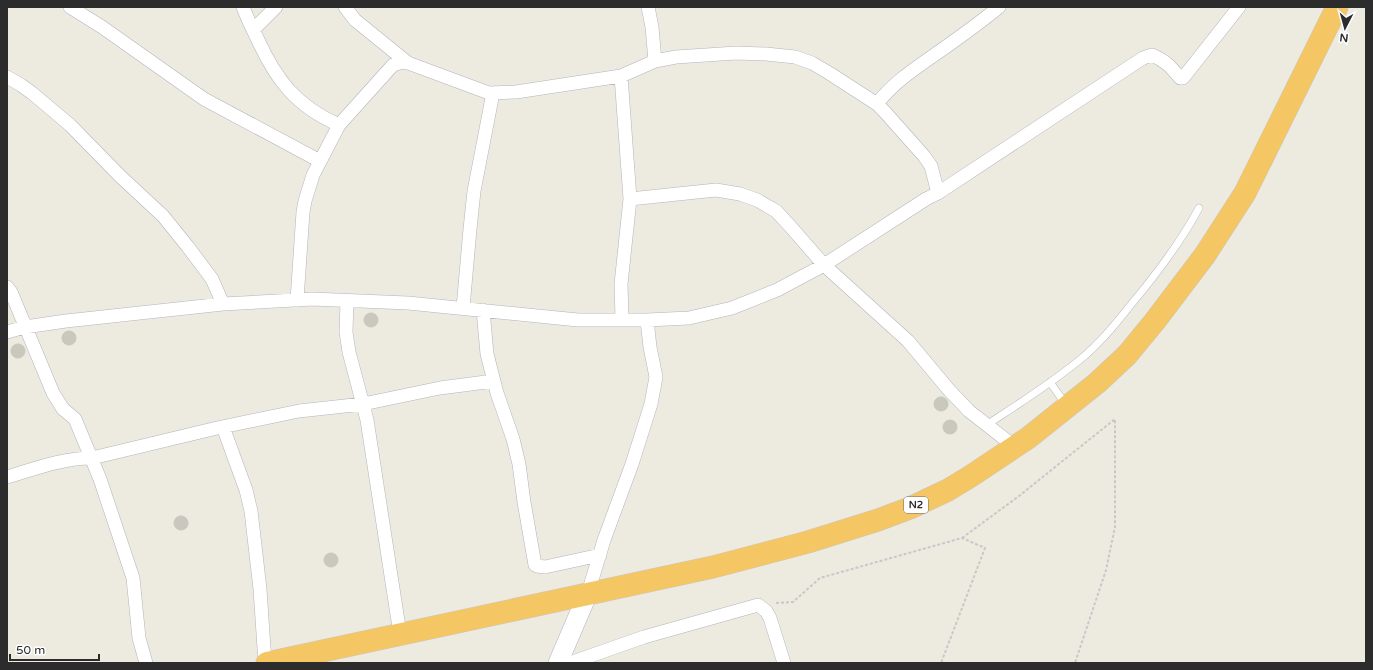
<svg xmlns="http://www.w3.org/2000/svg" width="1373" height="670" viewBox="0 0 1373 670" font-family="'Varela Round',sans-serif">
  <rect width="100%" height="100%" fill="#edeae0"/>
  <path fill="#c9c8be" stroke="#c8c7b9" d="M364 320a7 7 0 1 1 14 0a7 7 0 1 1-14 0Z
    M62 338a7 7 0 1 1 14 0a7 7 0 1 1-14 0Z
    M11 351a7 7 0 1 1 14 0a7 7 0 1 1-14 0Z
    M934 404a7 7 0 1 1 14 0a7 7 0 1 1-14 0Z
    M943 427a7 7 0 1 1 14 0a7 7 0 1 1-14 0Z
    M174 523a7 7 0 1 1 14 0a7 7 0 1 1-14 0Z
    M324 560a7 7 0 1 1 14 0a7 7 0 1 1-14 0Z"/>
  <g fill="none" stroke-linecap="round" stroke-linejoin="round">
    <defs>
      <path id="lane" d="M1050 382 1066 405
        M988 424C1020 403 1052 383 1082 358 1100 343 1115 325 1129 307 1155 276 1180 244 1199 208"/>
      <path id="street" d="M70 7 102 27 204 99 320 161
        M243 7C247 18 252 28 257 38 276 80 296 106 339 125
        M345 7 355 20 408 63
        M648 7 652 27 655 61
        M253 30 276 7
        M621 76 630 199 621 284 622 319
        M7 77 21 85 32 93 70 125 120 176 163 216 188 247 212 279 223 304
        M938 193 1143 58 1152 55C1166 61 1171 67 1180 78H1183L1239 7
        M630 199 716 190 740 194 757 200 776 211 790 226 824 265 908 341 949 390 969 411 1015 447
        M7 287 11 292 53 393 63 409 75 419 100 479 133 578 139 638 146 663
        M297 300 303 212 305 201 313 175 339 125 393 65 402 62 408 63 489 93 516 92 621 76 655 61 676 57 736 53 766 54 795 57 812 63 829 73 877 104
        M347 301 346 332 349 352 367 420 400 634
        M463 308 470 229 474 191 493 93
        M483 310 487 354 497 393 513 439 519 464 524 502 535 565 537 566 545 567 600 555
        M647 320 689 318 732 308 777 290 824 265 926 199 938 193 931 166 924 156 884 111 877 104C891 85 910 72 930 58 953 42 977 25 999 7
        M7 332 25 327 66 321 149 312 223 304 312 299 408 303 578 320H647L650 347 656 377 651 404 632 464 604 540 588 593
        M223 427 246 490 251 511 260 589 265 663
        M7 477C34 469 63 458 92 458L217 428 299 411 363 404 440 388 494 381
        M570 663 644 637 758 605 766 611 770 618 784 663"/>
      <path id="secondary" d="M558 663 588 593"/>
      <path id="highway" d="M267 663 713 567 808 542 878 520 910 508 948 490 971 476 1028 438 1097 383 1127 355 1155 321 1205 255 1245 193 1337 7"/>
    </defs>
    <use href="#lane" stroke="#b4b3bf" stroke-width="8"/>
    <use href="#street" stroke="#b4b3bf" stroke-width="14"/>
    <use href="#secondary" stroke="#b4b3bf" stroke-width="20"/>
    <use href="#highway" stroke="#c8c8c8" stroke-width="23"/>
    <path stroke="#c8c8c8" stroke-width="2" stroke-dasharray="3 2" stroke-linecap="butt" d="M962 538 1019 496 1115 419V527L1106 570 1075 663
      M776 603 793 602 820 578 962 538 985 548 941 663"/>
    <use href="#lane" stroke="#fff" stroke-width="7"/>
    <use href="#street" stroke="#fff" stroke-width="13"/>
    <use href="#secondary" stroke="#fff" stroke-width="19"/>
    <use href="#highway" stroke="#f4c664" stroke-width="22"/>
  </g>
  <g text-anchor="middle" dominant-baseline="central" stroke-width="3.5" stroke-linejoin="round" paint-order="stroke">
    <rect fill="#fff" stroke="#6b6b6b" stroke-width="1" x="904" y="497" width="24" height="16" rx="3"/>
    <g font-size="10" font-weight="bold" fill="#2c2c2c">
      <text x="916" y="505">N2</text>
    </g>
  </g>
  <rect width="1373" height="670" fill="none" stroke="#2c2c2c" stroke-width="16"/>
  <g transform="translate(1345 28) rotate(186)" stroke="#ffffff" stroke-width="3" paint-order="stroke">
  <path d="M0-3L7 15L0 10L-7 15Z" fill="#2c2c2c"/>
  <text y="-6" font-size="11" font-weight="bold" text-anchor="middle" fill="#2c2c2c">N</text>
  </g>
  <path d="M10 654v6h89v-6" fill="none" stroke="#2c2c2c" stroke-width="2"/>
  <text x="16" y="654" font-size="12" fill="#2c2c2c" stroke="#ffffff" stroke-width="3" paint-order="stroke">50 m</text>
</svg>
